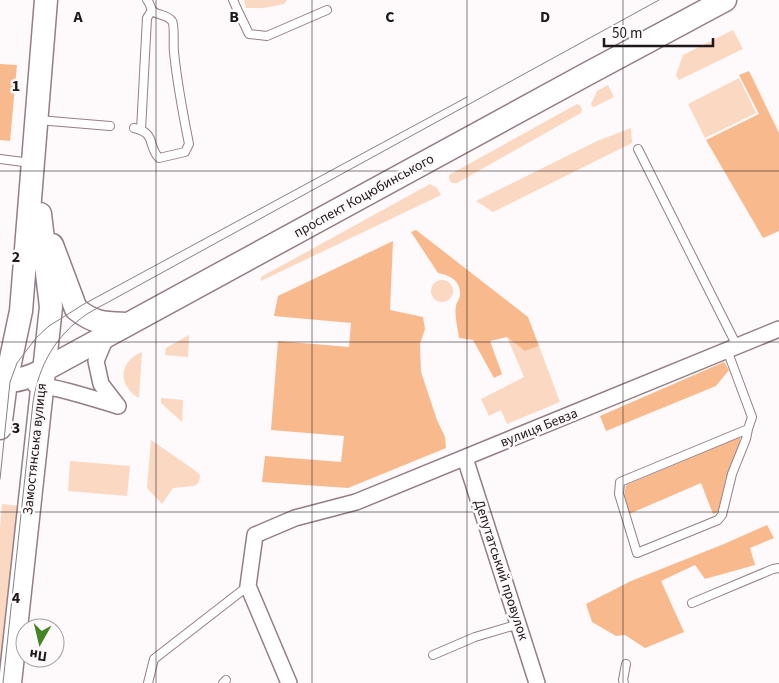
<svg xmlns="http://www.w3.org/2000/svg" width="779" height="683" viewBox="0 0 779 683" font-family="'Source Sans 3',sans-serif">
  <rect width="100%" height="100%" fill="#fef9fa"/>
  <path fill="#fad8c1" d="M244 0H287L284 4 264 8H246Z
    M733 30 743 49 679 80 676 75 683 55Z
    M739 78 756 113 705 138 688 104Z
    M608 85 614 97 594 107 592 106 591 104 597 91Z
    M577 104 580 105 582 110 581 113 457 183H451L449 178V175Z
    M631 128 632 143 493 212 476 201 597 141Z
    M430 184 437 188 441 195 261 281V277Z
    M431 291a11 11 0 1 1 22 0a11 11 0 1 1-22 0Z
    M189 335 188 357 165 355 166 348Z
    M507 337 525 351 539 346 560 402 507 424 501 410 489 416 481 399 524 377Z
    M142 352 139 398C117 386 119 361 142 352Z
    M161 398 183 400 182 422 161 403Z
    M151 440 193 469 200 475 199 482 196 485 193 486 173 488 162 504 147 488Z
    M70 461 130 466 127 496 68 491Z
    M2 504 19 506 0 683V527Z"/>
  <path fill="#f8b98c" d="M0 64 17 65 10 141 0 140Z
    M749 71 779 133V231L763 238 706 140 759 114 739 75Z
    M416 230 528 317 539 346 525 351 507 337 490 341 502 374 494 378 473 340 459 338C458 329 454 314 456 306 456 303 460 299 460 295 461 281 450 275 438 273L411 232Z
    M393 241 390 310 423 317 425 329 420 344 421 372 437 420 445 437 446 448 348 488 262 482 265 456 341 462 344 436 271 430 278 341 349 347 351 323 274 316 278 296Z
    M724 362 729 370 716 386 606 431 600 416Z
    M740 437 741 442 726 477 718 512 713 514 701 483 629 514 624 496 626 485Z
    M767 525 774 538 750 548 755 565 705 579 695 565 661 581 684 632 645 648 625 635 616 636 592 622 586 604 631 581 724 544Z"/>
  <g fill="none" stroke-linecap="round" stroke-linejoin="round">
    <defs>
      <path id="lane" d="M233 0 237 9 249 34 267 36 327 10
        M38 120 110 126
        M134 128C157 133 147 146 159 158L185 152 189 144C183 114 177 83 174 52 173 45 175 25 172 21 167 14 157 16 152 10 150 7 150 3 147 0
        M141 130 147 18 152 10
        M638 149 737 346
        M0 159 31 163
        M727 350 752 417 748 429 620 482 619 494 637 553 718 520 722 515 732 474 746 439 748 429
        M692 603 773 569 779 568
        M433 655 475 637 519 624
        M148 683 154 659 248 586
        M223 683 226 680
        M624 683 623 680 626 664"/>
      <path id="street" d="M107 335 96 361 101 384 118 406
        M35 385C63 388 91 398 118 406
        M465 458 537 683
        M289 683 248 586 255 535 295 518 356 502 779 329"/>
      <path id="secondary" d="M52 245 76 309C95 324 105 323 128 324
        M0 381C15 383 30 377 44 370L587 74 725 0
        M0 428 6 382 21 311 46 0
        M10 683 51 307 40 214"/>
    </defs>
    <use href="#lane" stroke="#957e83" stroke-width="10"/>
    <use href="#street" stroke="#957e83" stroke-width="18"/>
    <use href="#secondary" stroke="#957e83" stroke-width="25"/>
    <use href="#lane" stroke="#fff" stroke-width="8"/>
    <use href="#street" stroke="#fff" stroke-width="15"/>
    <use href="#secondary" stroke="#fff" stroke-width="22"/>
    <path stroke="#888183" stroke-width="1" d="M0 479 10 382 17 363 36 338 49 326 84 304 467 97
      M3 683 33 402C39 365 55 336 87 314 95 309 105 304 114 299L659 0"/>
  </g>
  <path fill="none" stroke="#1f1719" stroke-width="1" stroke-opacity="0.55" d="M156 0V683M312 0V683M467 0V683M623 0V683M0 171H779M0 342H779M0 512H779"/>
  <g text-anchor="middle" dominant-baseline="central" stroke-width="5" stroke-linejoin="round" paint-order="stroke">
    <g font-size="14" fill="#1f1719" stroke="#fef9fa">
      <text transform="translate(364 196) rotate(-29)">проспект Коцюбинського</text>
      <text transform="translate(539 428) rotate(-22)">вулиця Бевза</text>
      <text transform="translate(35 449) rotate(-84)">Замостянська вулиця</text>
      <text transform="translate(501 570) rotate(72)">Депутатський провулок</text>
    </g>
  </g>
  <g font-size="16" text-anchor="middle" font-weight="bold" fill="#1f1719" stroke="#fef9fa" stroke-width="5" stroke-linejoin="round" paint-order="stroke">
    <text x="78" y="22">A</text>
    <text x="234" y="22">B</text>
    <text x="390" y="22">C</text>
    <text x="545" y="22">D</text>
    <text x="16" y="91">1</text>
    <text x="16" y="262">2</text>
    <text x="16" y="433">3</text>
    <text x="16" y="603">4</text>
  </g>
  <g transform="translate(40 643) rotate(188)"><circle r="24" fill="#fef9fa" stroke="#a59fa0"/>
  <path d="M0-4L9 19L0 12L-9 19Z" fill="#448424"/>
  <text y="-8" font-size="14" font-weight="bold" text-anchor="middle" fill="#1f1719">Пн</text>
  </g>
  <path d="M604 38v8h109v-8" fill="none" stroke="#1f1719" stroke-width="2.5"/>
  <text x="612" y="38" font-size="15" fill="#1f1719" stroke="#fef9fa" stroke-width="4" paint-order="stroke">50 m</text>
</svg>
